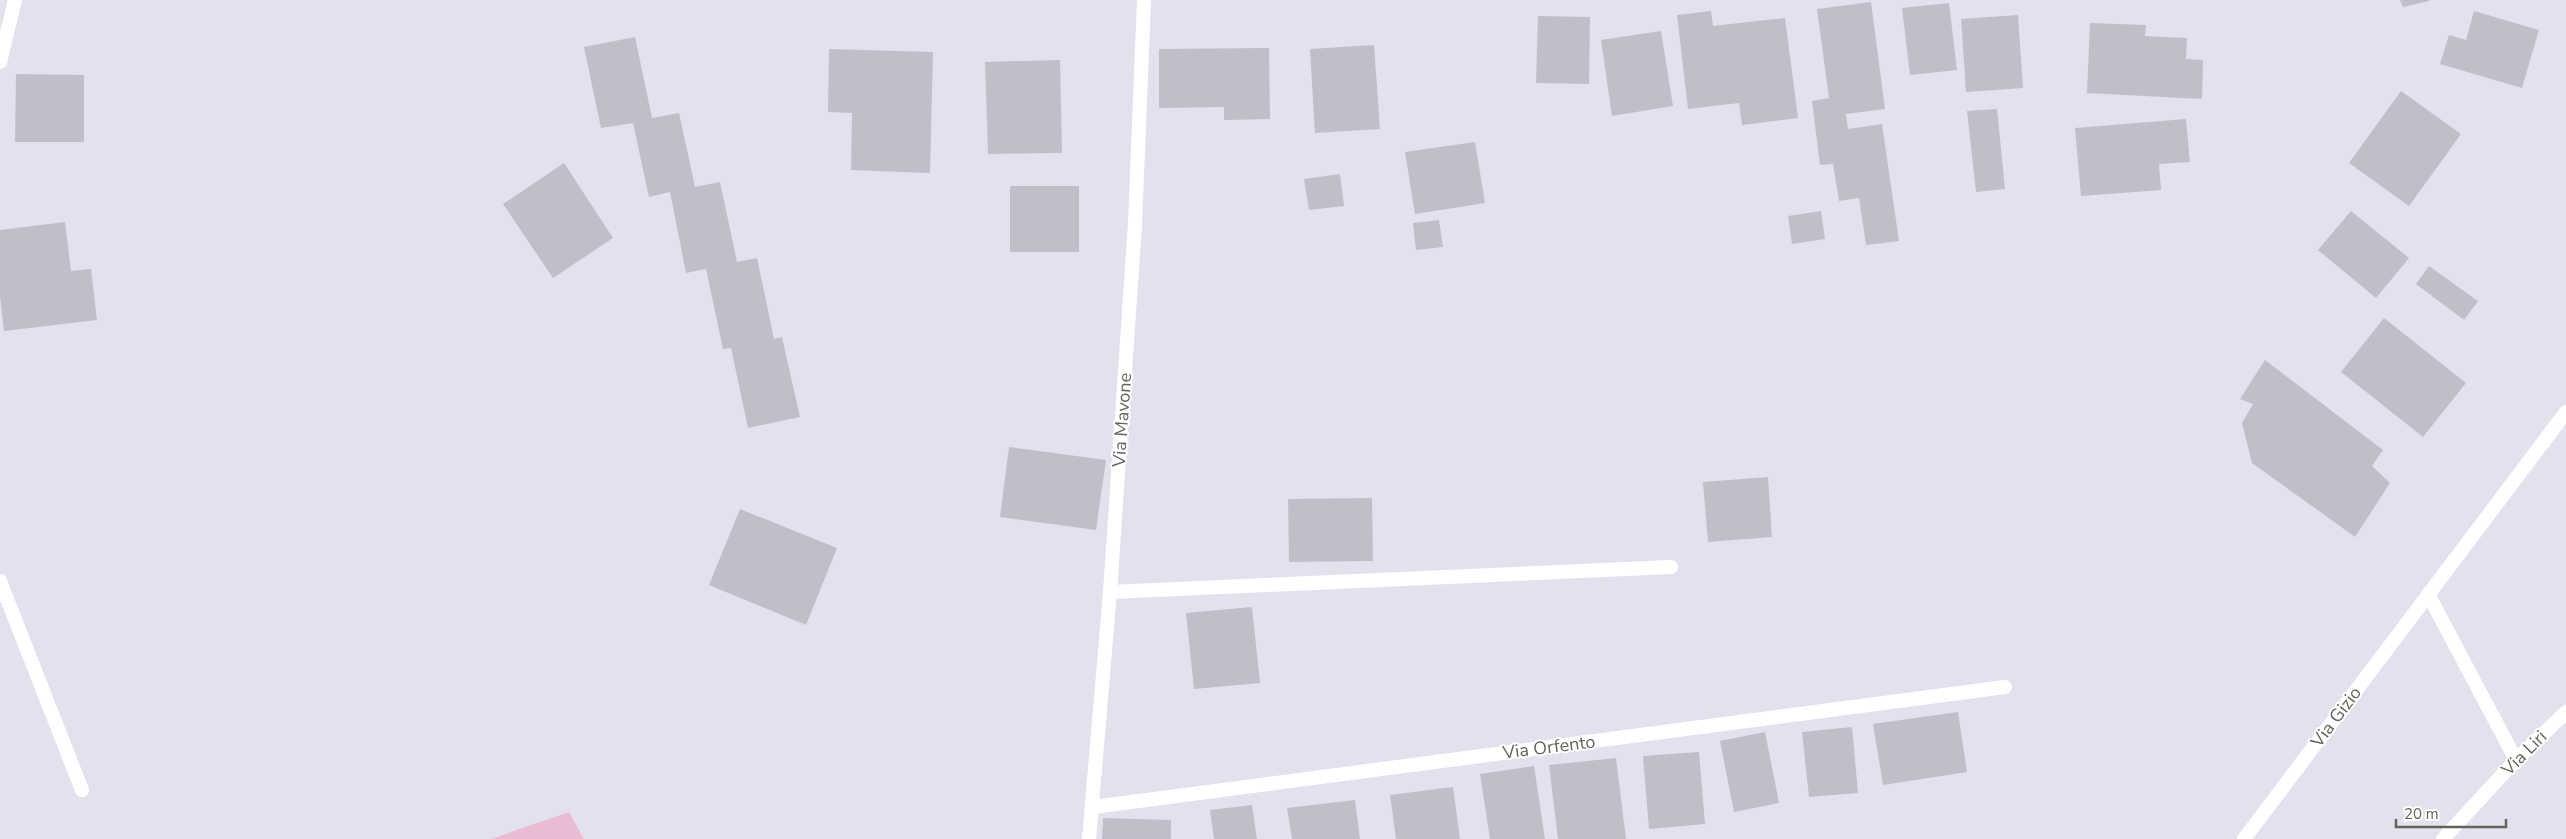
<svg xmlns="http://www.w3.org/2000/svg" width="2566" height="839" viewBox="0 0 2566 839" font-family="'Nunito Sans',sans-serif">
  <rect width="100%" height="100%" fill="#e4e1ef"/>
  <path fill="#e9bbd4" d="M569 812 584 839H491Z"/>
  <path fill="#bfbec9" d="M2400 0H2429V1L2403 7Z
    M1871 2 1885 109 1846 114 1848 129 1882 124 1899 241 1866 245 1859 198 1839 201 1833 164 1820 165 1812 101 1829 98 1817 9Z
    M1949 3 1957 70 1910 75 1902 8Z
    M1711 11 1713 26 1785 18 1798 118 1742 125 1739 103 1688 109 1677 15Z
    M2474 11 2539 30 2522 88 2440 64 2449 35 2466 40Z
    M2018 15 2023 88 1966 92 1961 19Z
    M1538 16 1590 17 1589 84 1536 83Z
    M2090 23 2146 25 2145 36 2187 38 2186 59 2203 60 2202 99 2087 93Z
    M1661 31 1673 106 1612 116 1601 40Z
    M635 37 652 118 679 113 695 187 720 182 737 262 757 258 774 339 782 337 800 417 748 428 731 348 723 349 706 269 686 273 670 192 649 197 633 123 601 128 584 47Z
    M1374 45 1380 129 1315 133 1310 49Z
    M1269 48 1270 119 1224 120V107L1159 108V49Z
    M829 49 933 52 930 173 851 170 852 113 828 112Z
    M1060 60 1062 153 988 154 985 62Z
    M16 74 84 75V142H15Z
    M2401 91 2461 134 2409 206 2349 163Z
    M1997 109 2005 189 1976 192 1967 111Z
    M2186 119 2190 162 2159 164 2161 190 2081 196 2075 128Z
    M1475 142 1485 203 1415 214 1405 152Z
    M564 163 613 238 553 278 503 204Z
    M1340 174 1344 206 1309 210 1304 179Z
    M1010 186H1079V252H1010Z
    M1821 211 1825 239 1792 244 1788 216Z
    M2351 211 2409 258 2376 298 2318 250Z
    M1439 220 1443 247 1416 250 1413 223Z
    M65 222 71 271 91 269 97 320 4 331 0 296V230Z
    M2429 266 2478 301 2464 320 2416 284Z
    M2384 318 2466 383 2423 437 2341 372Z
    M2265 360 2383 450 2372 466 2390 483 2355 537 2252 463 2242 423 2253 404 2240 399Z
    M1009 447 1106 460 1096 530 1000 517Z
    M1768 477 1772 537 1708 542 1703 482Z
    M1372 498 1373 561 1289 562 1288 499Z
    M740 509 837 548 806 625 709 585Z
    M1252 607 1260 683 1194 689 1186 613Z
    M1958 712 1967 772 1883 785 1873 724Z
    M1852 727 1858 793 1809 797 1802 732Z
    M1765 732 1779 803 1734 812 1720 741Z
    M1699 752 1705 824 1649 829 1643 756Z
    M1616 758 1626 839H1558L1549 765Z
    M1534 766 1545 839H1490L1480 774Z
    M1453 787 1460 839H1396L1390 795Z
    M1355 800 1360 839H1292L1287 808Z
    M1252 805 1257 839H1214L1210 810Z
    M1103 818 1171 820V839H1102Z"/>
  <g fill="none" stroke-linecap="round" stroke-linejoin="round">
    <path stroke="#fff" stroke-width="14" d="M0 62 15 0
      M0 581 82 790"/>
    <path stroke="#fff" stroke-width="14" d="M1110 592 1671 567
      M2428 594 2516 760
      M1093 807 2005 687
      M1089 839 1110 592 1135 224 1144 0
      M2244 839 2566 412
      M2443 839 2516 760 2566 712"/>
  </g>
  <g text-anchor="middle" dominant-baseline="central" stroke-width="4" stroke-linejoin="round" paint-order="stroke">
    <g font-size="18" fill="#64645a" stroke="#fff">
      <text transform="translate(1122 420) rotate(-86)">Via Mavone</text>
      <text transform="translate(2336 717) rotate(-53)">Via Gizio</text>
      <text transform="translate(1549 747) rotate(-7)">Via Orfento</text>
      <text transform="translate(2524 753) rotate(-45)">Via Liri</text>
    </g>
  </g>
  <path d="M2396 819v8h110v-8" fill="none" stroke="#64645a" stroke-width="2.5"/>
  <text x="2404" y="819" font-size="15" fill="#64645a" stroke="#ffffff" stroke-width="4" paint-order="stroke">20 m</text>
</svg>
